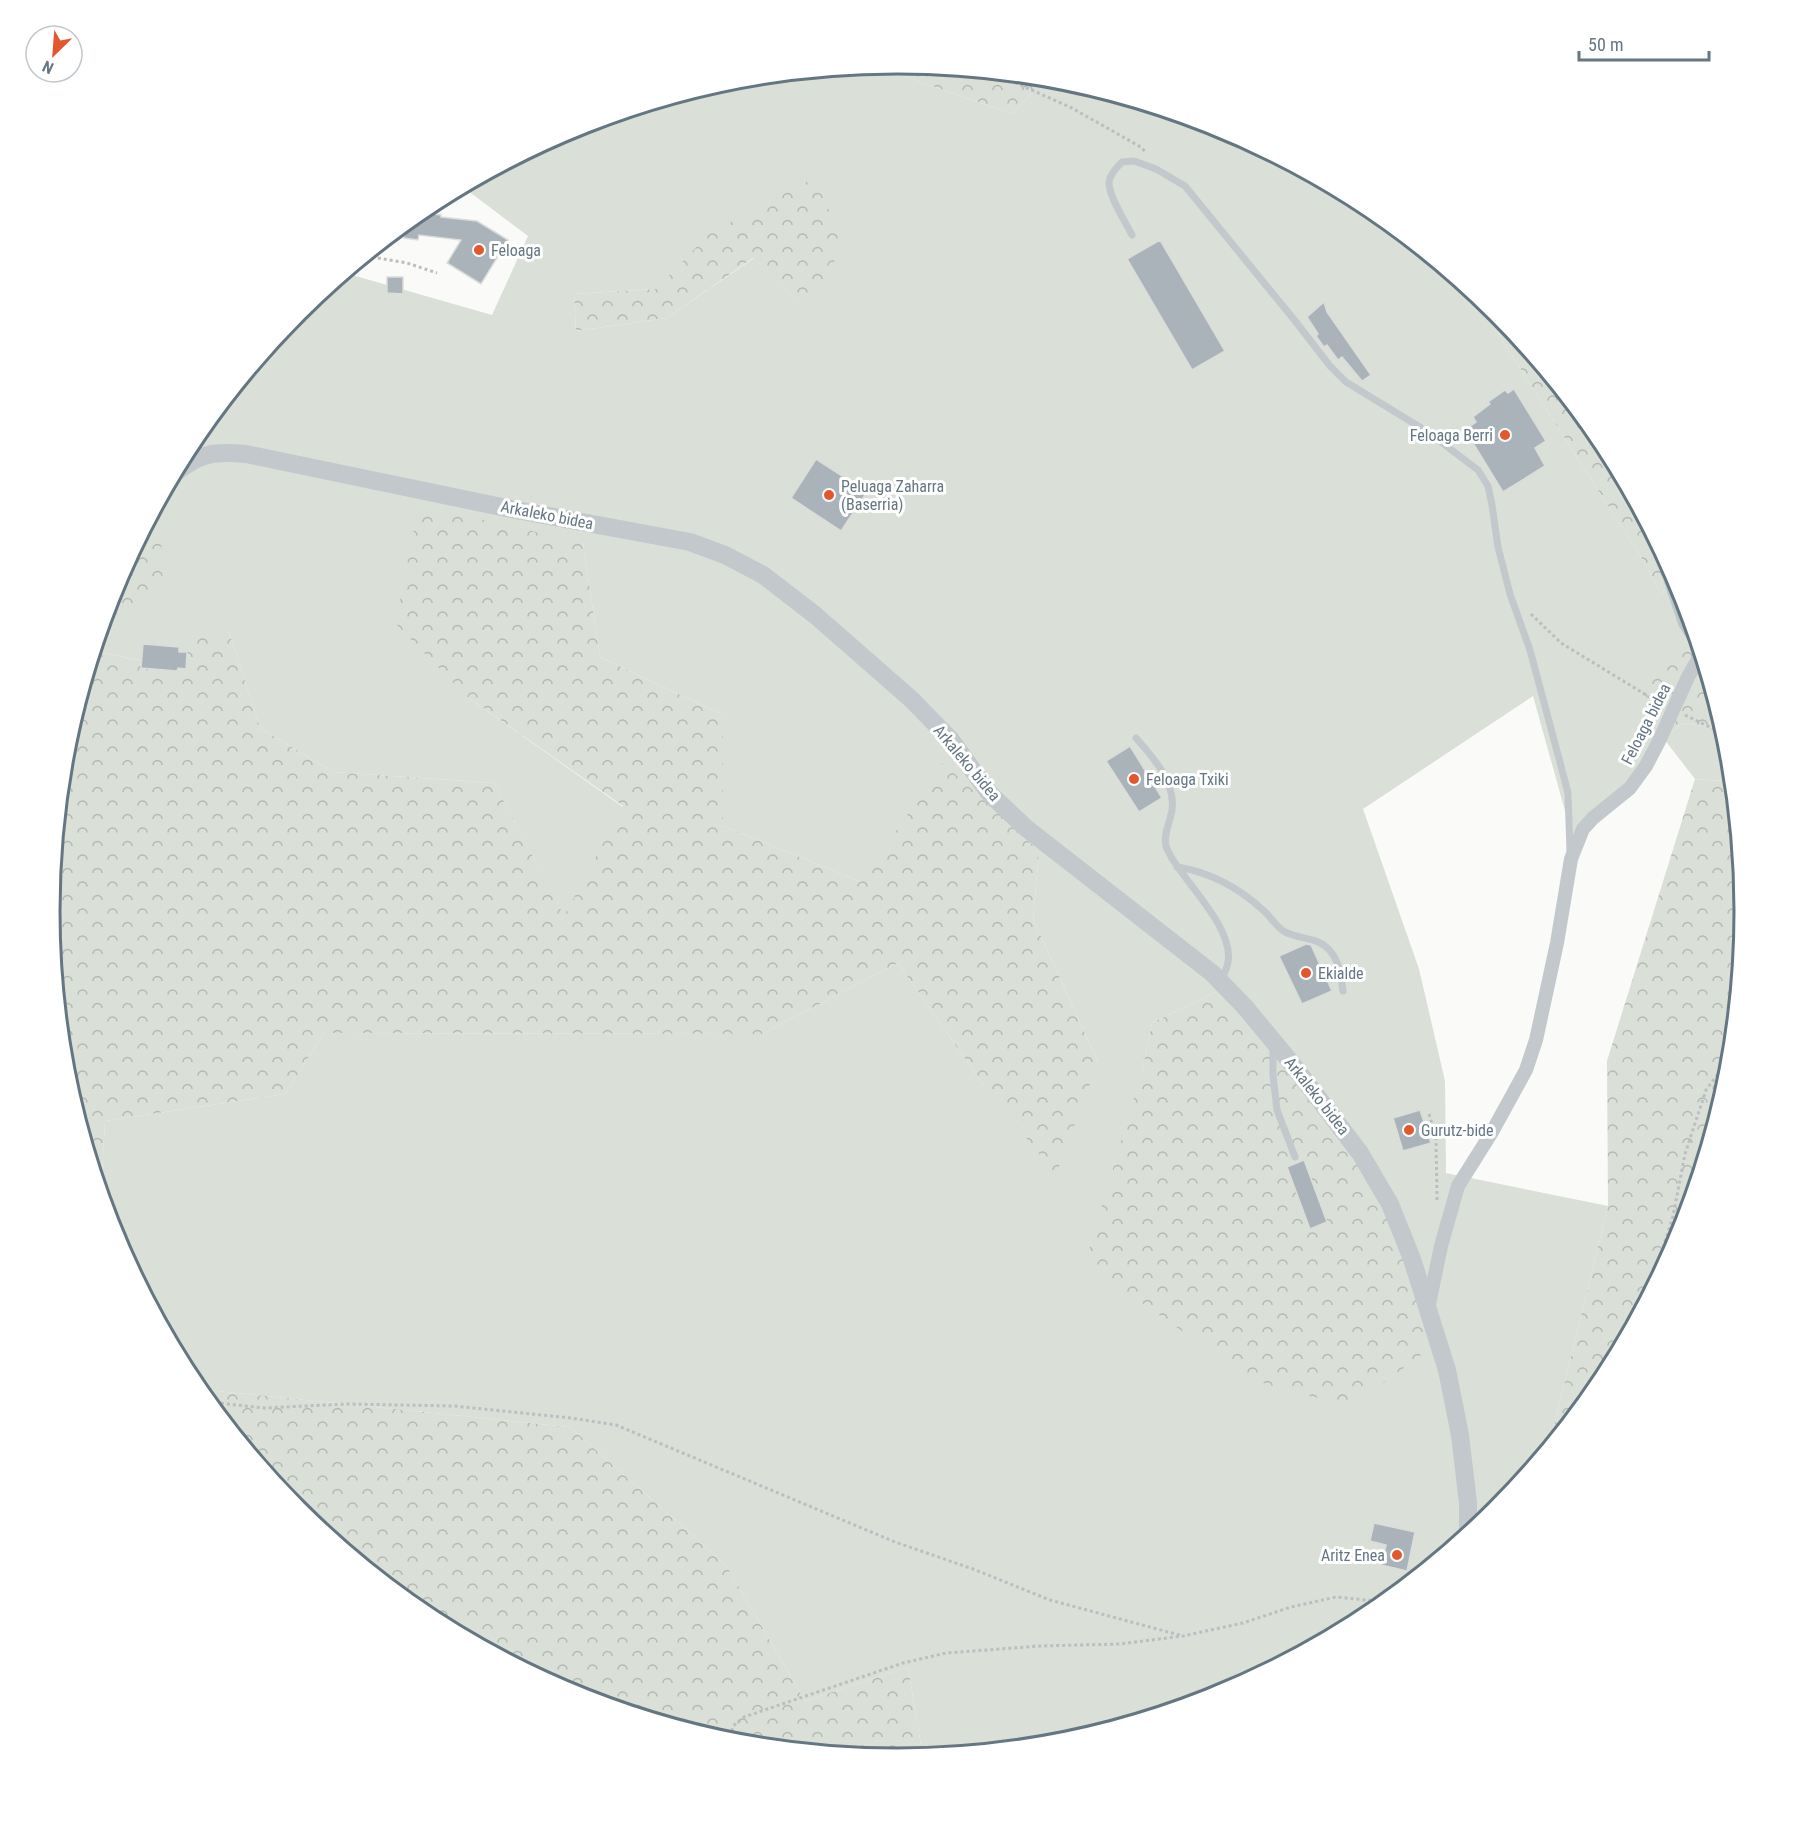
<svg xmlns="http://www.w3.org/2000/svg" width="1795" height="1823" viewBox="0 0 1795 1823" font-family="'Roboto Condensed',sans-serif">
  <defs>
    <pattern id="forest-crowns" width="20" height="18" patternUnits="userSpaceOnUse" patternTransform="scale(1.5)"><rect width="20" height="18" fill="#dadfd7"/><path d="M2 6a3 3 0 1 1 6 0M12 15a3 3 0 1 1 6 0" fill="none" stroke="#b4b9b4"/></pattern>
  </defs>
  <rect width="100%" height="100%" fill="#fafaf8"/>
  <path fill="#dadfd7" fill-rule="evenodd" d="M875 66 1012 114 1037 88 1012 75 1063 80 1222 128 1369 207 1485 302 1484 312 1641 557 1661 594 1676 577 1681 587 1698 642 1688 644 1664 738 1683 723 1724 729 1729 746 1733 782 1695 779 1664 739 1574 843 1533 696 1363 809 1419 969 1445 1081 1446 1173 1608 1206 1548 1450 1497 1511 1368 1617 1222 1695 1063 1743 923 1757 908 1667 805 1701 726 1565 570 1427 198 1389 192 1382 114 1236 101 1193 105 1121 285 1094 324 1033 762 1034 898 963 984 1086 1098 1062 1033 919 1039 851 861 882 723 826V715L600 657 583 543 466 696 623 807 564 917 494 783 333 772 260 728 229 632 179 668 95 651 105 617 112 616 159 516 151 518 193 440 298 312 345 273 492 315 528 236 463 187 573 128 732 80ZM814 179 794 299 754 258 667 318 576 331 574 294 656 289ZM1215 992 1142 1071 1152 1023Z"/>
  <path fill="url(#forest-crowns)" d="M898 64 1012 75 1037 88 1012 114 875 66Z
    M814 178 841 236 825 297 794 299 753 258 667 318 576 331 574 294 656 289 710 233Z
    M1485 302 1497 312 1603 441 1676 577 1661 594 1641 557 1484 312Z
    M419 505 583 543 600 657 723 715V826L861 882 943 763 1039 851 1033 919 1098 1062 1056 1175 984 1086 898 963 762 1034 324 1033 285 1094 105 1121 101 1193 66 1077 50 911 66 746 94 651 179 668 192 639 229 632 260 728 333 772 494 783 564 916 623 806 466 696 395 623Z
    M160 516 163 586 112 617H105L114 587 151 518Z
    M1698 642 1724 729 1683 723 1663 739 1640 686 1688 644Z
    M1695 779 1733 782 1745 912 1729 1077 1681 1236 1602 1383 1548 1450 1608 1206 1607 1061Z
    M1215 992 1290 1076 1401 1222 1428 1350 1351 1407 1252 1380 1085 1263 1142 1071 1152 1023Z
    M198 1389 570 1427 726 1565 805 1701 908 1667 923 1757 897 1759 732 1743 573 1695 500 1656 467 1629 459 1634 426 1616 298 1511Z"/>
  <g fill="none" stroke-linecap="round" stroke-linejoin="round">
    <path stroke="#bbc7cb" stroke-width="5" d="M1566 396 1599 445 1649 530 1681 625 1690 639"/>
  </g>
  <path fill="#aab3b9" stroke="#dcdcda" stroke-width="1.5" d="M419 212 441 215V217L477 221 508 240 481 284 447 263 461 240 419 235 418 240 404 238 405 233 395 232Z
    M1160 240 1225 351 1192 370 1127 259Z
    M387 277H403V294L387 293Z
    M1324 302 1327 312 1371 375 1362 381 1342 357 1338 360 1327 345 1324 347 1316 336 1318 334 1307 317Z
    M1514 389 1546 441 1535 448 1545 466 1503 492 1465 430 1476 422 1473 417 1490 404 1488 402 1505 390 1508 393Z
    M816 459 867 492 841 531 791 498Z
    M143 644 179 647V652H187L186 669 178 668 177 671 141 668Z
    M1130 746 1162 798 1139 812 1106 761Z
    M1306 944 1311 945 1332 991 1302 1004 1279 956Z
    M1420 1110 1431 1143 1403 1151 1393 1118Z
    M1304 1160 1327 1222 1310 1229 1287 1167Z
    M1374 1523 1415 1532 1407 1571 1381 1565 1386 1545 1370 1541Z"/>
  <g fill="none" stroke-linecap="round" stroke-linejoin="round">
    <path stroke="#bbbfc2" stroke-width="3" stroke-dasharray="3 3" stroke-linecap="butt" d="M993 73 1070 107 1139 146 1146 152
      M366 256 407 263 437 273
      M1531 614 1561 643 1661 704
      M1685 715 1726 735
      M1429 1114 1436 1136 1437 1200
      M1647 1299 1673 1216 1685 1154 1706 1090 1731 1057
      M209 1402 264 1408 347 1404 454 1406 571 1418 616 1425 895 1542 973 1569 1050 1600 1183 1636
      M730 1743 733 1726 744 1717 903 1663 946 1653 1040 1646 1120 1644 1183 1636 1243 1623 1291 1607 1336 1597 1386 1602"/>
    <path stroke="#c3c8cc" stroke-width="7" d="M1132 235C1126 223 1108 195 1109 182 1110 175 1117 167 1122 162L1134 161 1156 169 1185 186 1296 322 1330 366 1346 382 1428 432 1478 470 1488 486 1492 505 1498 547 1510 594 1530 650 1561 766 1568 793 1570 851
      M1136 738C1153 757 1176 783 1172 810 1170 822 1163 835 1166 846 1169 856 1177 866 1183 874 1199 897 1233 933 1228 962 1227 968 1224 974 1222 980
      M1177 867C1209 872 1239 888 1263 910 1270 916 1277 928 1285 932 1301 940 1318 936 1331 952 1340 963 1341 977 1343 991
      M1273 1046V1075L1277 1110 1295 1157"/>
    <path stroke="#c3c8cc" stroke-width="14" d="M1428 1309 1441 1246 1458 1186 1492 1132 1526 1070 1536 1040 1557 943 1571 859 1583 829 1593 818 1630 788 1646 766 1659 741 1688 677 1701 654"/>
    <path stroke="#c3c8cc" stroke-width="18" d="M176 472C201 453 215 451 246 454L511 509 690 542 725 555 763 575 815 615 911 699 951 740 990 794 1026 828 1212 973 1245 1007 1293 1065 1360 1153 1390 1204 1412 1259 1447 1370 1460 1435 1468 1503V1535"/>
  </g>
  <g fill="#e4572e" stroke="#fff" stroke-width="2">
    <circle cx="479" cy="250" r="6"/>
    <circle cx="1505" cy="435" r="6"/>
    <circle cx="829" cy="495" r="6"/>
    <circle cx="1134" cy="779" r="6"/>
    <circle cx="1306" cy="973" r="6"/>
    <circle cx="1409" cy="1130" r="6"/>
    <circle cx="1397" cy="1555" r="6"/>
  </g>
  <g text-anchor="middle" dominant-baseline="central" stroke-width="6" stroke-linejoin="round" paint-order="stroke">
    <g font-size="16" fill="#657683" stroke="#fff" text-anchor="start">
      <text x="491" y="250">Feloaga</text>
      <text x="1493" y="435" text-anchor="end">Feloaga Berri</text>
      <text x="841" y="486">Peluaga Zaharra<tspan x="841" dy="18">(Baserria)</tspan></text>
      <text x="1146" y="779">Feloaga Txiki</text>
      <text x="1318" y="973">Ekialde</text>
      <text x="1421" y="1130">Gurutz-bide</text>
      <text x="1385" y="1555" text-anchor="end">Aritz Enea</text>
    </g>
    <g font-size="16" fill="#657683" stroke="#fff">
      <text transform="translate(547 515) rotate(11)">Arkaleko bidea</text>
      <text transform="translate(1646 724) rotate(-63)">Feloaga bidea</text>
      <text transform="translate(967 763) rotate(50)">Arkaleko bidea</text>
      <text transform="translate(1317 1096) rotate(52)">Arkaleko bidea</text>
    </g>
  </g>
  <path d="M0 0H1795V1823H0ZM60 911a837 837 0 1 1 1674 0a837 837 0 1 1-1674 0Z" fill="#fff" fill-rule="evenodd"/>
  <path fill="none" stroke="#657683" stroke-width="3" d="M60 911a837 837 0 1 1 1674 0a837 837 0 1 1-1674 0Z"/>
  <g transform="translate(54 54) rotate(205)"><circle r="28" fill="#ffffff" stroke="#c1c8cd" stroke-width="1.5"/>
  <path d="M0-4.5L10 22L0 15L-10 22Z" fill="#e4572e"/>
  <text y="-9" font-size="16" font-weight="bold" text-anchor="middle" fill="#657683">N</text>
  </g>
  <path d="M1579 51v9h130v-9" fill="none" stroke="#657683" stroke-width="3"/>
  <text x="1588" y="51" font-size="18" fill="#657683" stroke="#ffffff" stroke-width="4.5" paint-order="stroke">50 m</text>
</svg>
